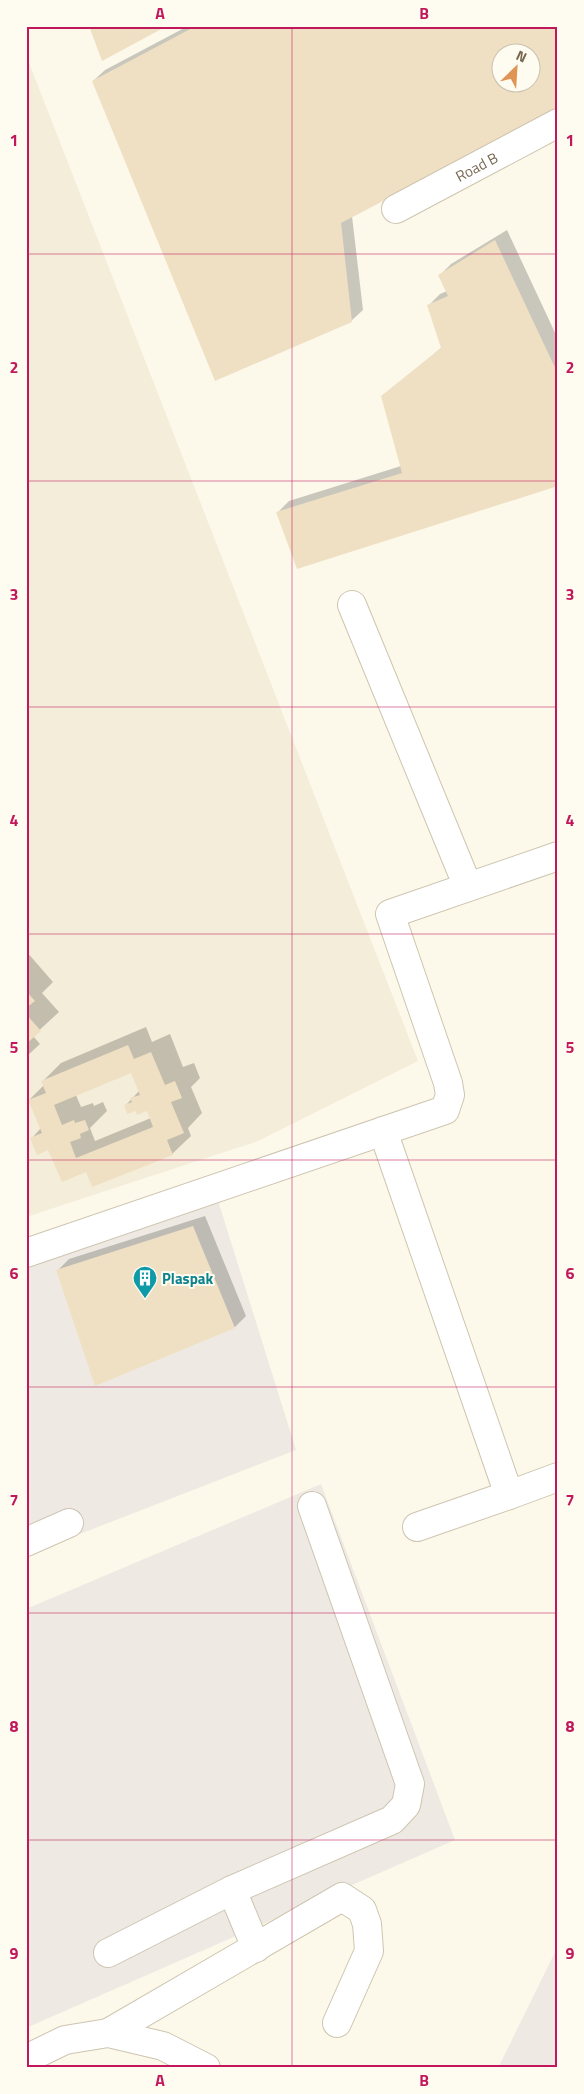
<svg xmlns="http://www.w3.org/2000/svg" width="584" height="2094" viewBox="0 0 584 2094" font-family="'Titillium Web',sans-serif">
  <rect width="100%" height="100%" fill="#fcf9eb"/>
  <path fill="#f3edd9" d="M26 55 418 1061 258 1141 26 1217Z"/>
  <path fill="#eeeae3" d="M216 1194 296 1450 26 1555V1262Z
    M321 1484 455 1840 26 2028V1609Z
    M558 1946V2068H498Z"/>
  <path fill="#0003" fill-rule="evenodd" d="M188 26H558V109L352 216 363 310 351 321 93 81 105 70ZM502 52H532V82H502Z
    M507 230 558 339V485L277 513 289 501 401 466 383 397 442 347 428 306 440 294 447 291 439 276 451 264Z
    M26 951 53 982 42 993 59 1012 33 1036 40 1044 26 1057Z
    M146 1027 152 1042 170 1034 183 1067 194 1063 200 1078 191 1087 202 1113 188 1128 191 1136 172 1154 87 1171 32 1138 41 1128 29 1100 44 1085 42 1082 61 1063ZM132 1071 140 1090 125 1106 136 1110H148L151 1118 95 1141 90 1128 107 1111 103 1102 94 1106 93 1103 81 1107 76 1095Z
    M205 1216 246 1316 235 1327 58 1270 69 1259Z"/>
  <path fill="#f0e0c3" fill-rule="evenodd" d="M89 26H167L102 61Z
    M196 26H558V110L341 223 352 322 215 381 92 81ZM502 52H532V82H502Z
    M495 240 558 374V486L297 569 276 512 402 473 381 396 441 348 427 305 448 296 438 275Z
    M26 991 35 1001 26 1008Z
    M26 1014 41 1031 26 1044Z
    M128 1045 134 1059 151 1052 165 1085 175 1081 182 1098 171 1102 184 1133 167 1140 173 1155 92 1187 86 1172 62 1182 48 1150 37 1155 30 1138 42 1133 28 1100 46 1093 41 1081ZM131 1073 140 1095 130 1098 132 1102 124 1105 127 1114 136 1111 137 1115 147 1111 153 1127 76 1158 70 1142 81 1138 80 1134 89 1130 85 1120 75 1123 74 1120 62 1125 54 1105Z
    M193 1226 235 1328 95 1386 56 1270Z"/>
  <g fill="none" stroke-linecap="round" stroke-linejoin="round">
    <defs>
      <g id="minor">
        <path id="s1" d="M396 209 558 123"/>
        <path d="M352 605 468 887"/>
        <path d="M383 1131 509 1495 558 1477"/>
        <path d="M26 1253 445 1110 450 1095 448 1083 390 914 558 856"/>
        <path d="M417 1527 509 1495"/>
        <path d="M26 1542 69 1523"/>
        <path d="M232 1890 392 1820 406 1805 410 1784 312 1506"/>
        <path d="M108 1953 232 1890 256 1948"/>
        <path d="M108 2033 342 1897 362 1910 367 1924 369 1951 337 2023"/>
        <path d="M26 2059 65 2040 108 2033 163 2046 206 2068"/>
      </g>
    </defs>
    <use href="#minor" stroke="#cec5b0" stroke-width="30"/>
    <use href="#minor" stroke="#fff" stroke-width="28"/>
  </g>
  <path fill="none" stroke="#c2185b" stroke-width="1" stroke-opacity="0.55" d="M292 26V2068M26 254H558M26 481H558M26 707H558M26 934H558M26 1160H558M26 1387H558M26 1613H558M26 1840H558"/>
  <defs>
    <symbol id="building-pin" viewBox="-11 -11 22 30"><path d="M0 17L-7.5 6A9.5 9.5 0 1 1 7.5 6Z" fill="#0f9aa8" stroke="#fefcf1"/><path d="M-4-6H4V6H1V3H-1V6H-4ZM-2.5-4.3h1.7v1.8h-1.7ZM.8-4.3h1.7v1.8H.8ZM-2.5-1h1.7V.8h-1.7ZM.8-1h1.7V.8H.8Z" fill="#fff"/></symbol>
  </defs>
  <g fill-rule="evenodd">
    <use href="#building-pin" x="131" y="1264" width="28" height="38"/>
  </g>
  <g text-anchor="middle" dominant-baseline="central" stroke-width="4" stroke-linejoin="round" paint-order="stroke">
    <g font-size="15" fill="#76664e" stroke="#fefcf1">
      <text stroke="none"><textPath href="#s1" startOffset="91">Road B</textPath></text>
    </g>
    <g font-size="15" font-weight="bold" fill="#0d838f" stroke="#fefcf1" text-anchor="start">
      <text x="162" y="1278">Plaspak</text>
    </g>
  </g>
  <rect width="584" height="2094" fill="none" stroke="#fefcf1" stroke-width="55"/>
  <g transform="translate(516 68) rotate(25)"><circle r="24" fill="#fefcf1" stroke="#c8c0b0"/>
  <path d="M0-4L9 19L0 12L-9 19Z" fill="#e09456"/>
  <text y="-8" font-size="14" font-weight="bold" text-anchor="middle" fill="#76664e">N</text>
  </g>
  <rect x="28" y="28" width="528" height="2038" fill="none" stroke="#c2185b" stroke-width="2"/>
  <g font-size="16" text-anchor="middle" font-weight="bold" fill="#c2185b">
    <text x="160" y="19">A</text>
    <text x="424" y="19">B</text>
    <text x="14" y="146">1</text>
    <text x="570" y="146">1</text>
    <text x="14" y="373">2</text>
    <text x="570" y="373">2</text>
    <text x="14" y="600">3</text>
    <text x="570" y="600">3</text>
    <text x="14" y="826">4</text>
    <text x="570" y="826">4</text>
    <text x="14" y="1053">5</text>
    <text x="570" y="1053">5</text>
    <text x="14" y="1279">6</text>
    <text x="570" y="1279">6</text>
    <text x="14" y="1506">7</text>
    <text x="570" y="1506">7</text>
    <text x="14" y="1732">8</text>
    <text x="570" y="1732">8</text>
    <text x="14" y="1959">9</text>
    <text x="570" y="1959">9</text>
    <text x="160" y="2086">A</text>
    <text x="424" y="2086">B</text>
  </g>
</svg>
